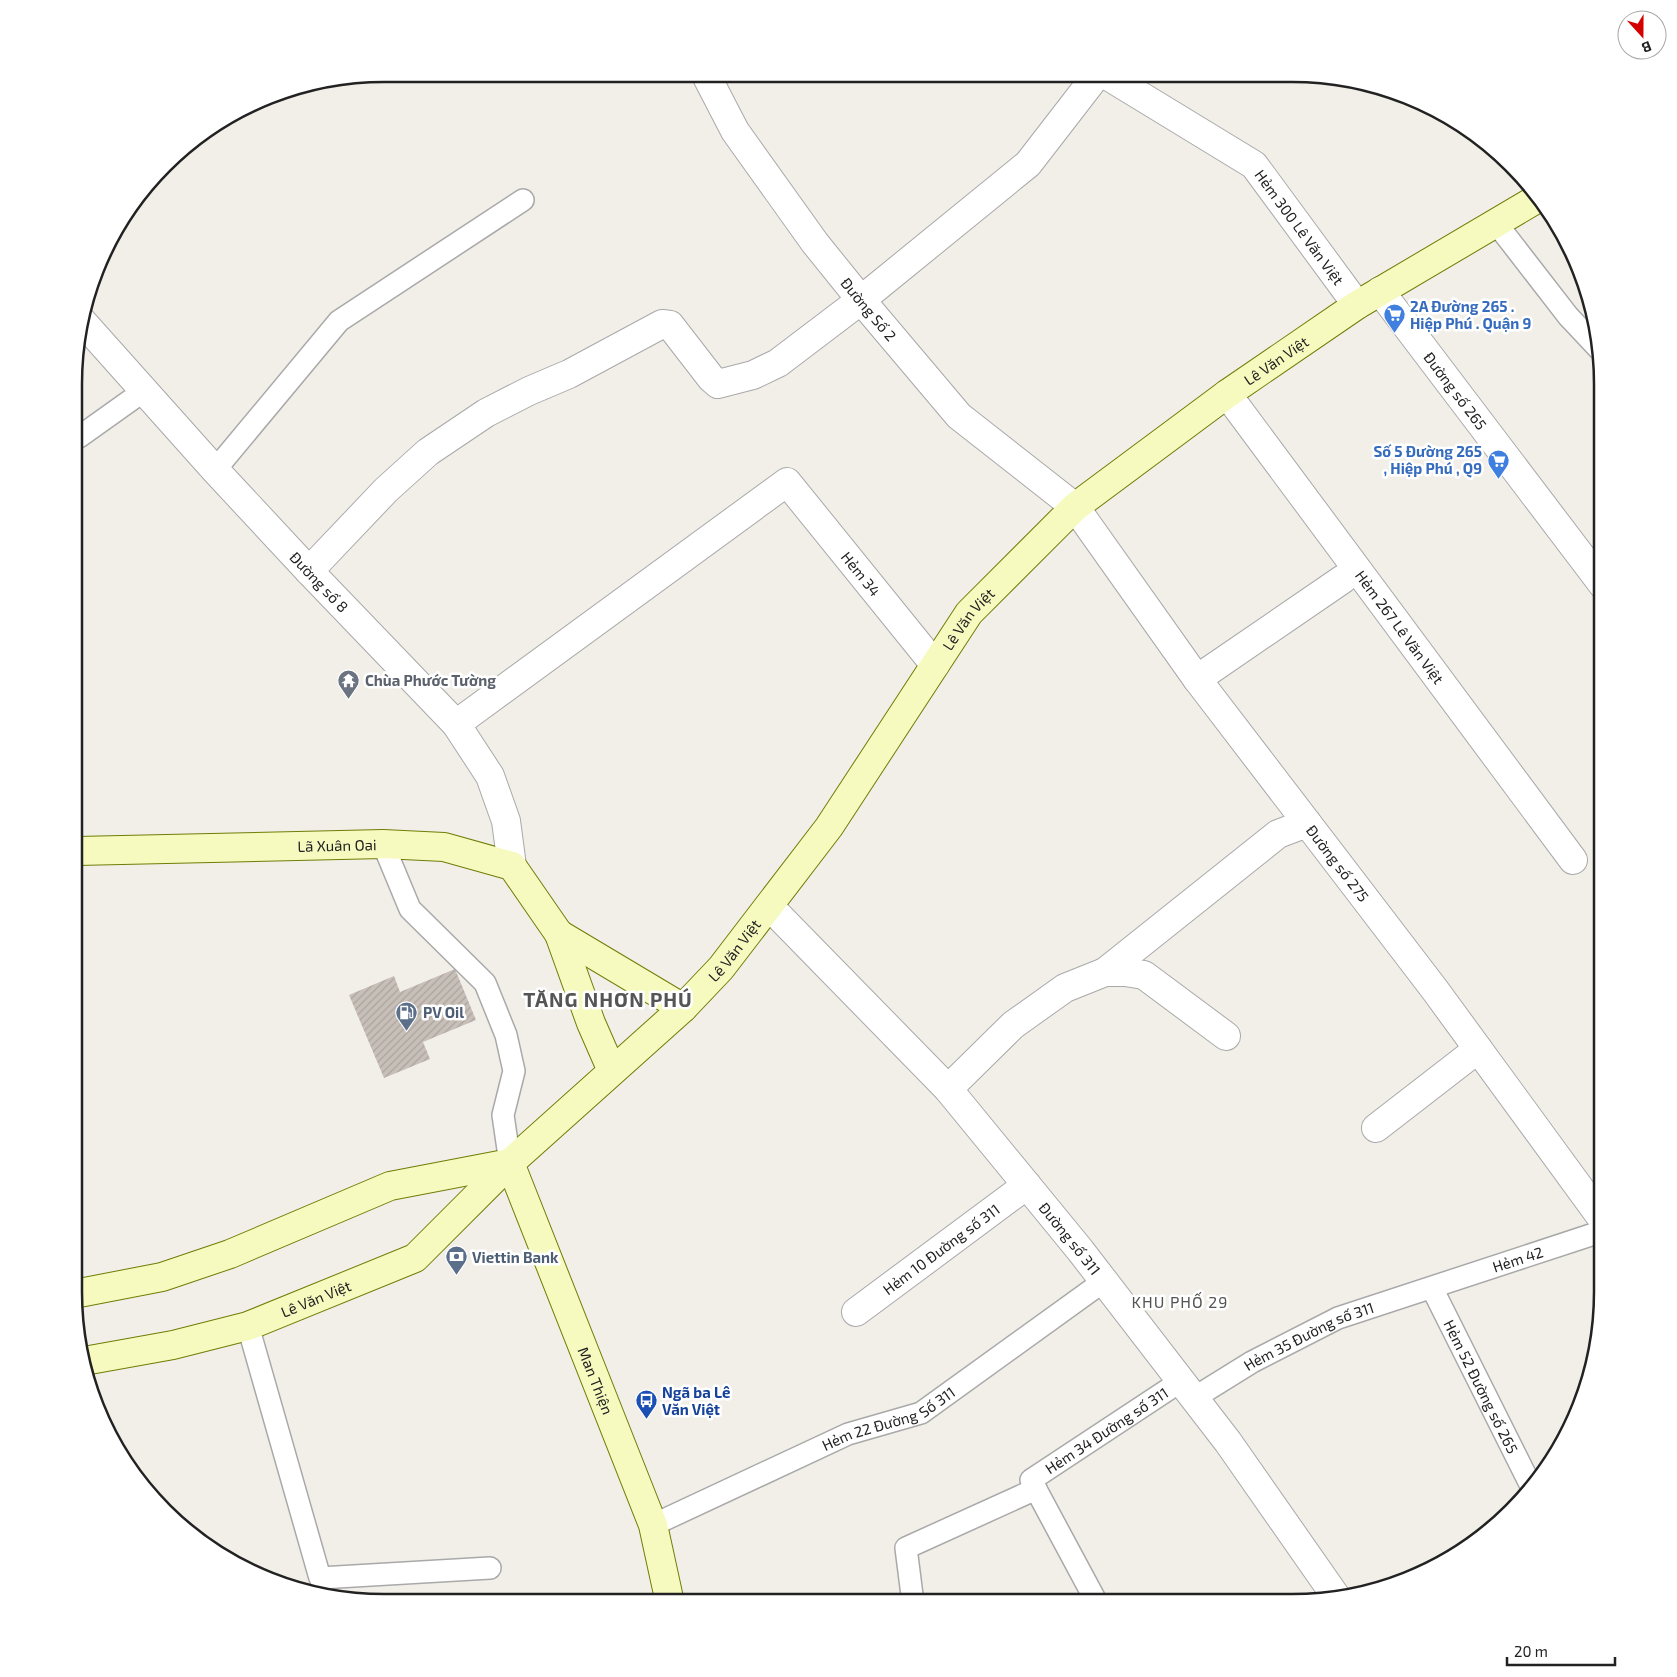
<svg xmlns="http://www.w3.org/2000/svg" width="1677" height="1677" viewBox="0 0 1677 1677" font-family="'Exo 2',sans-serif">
  <defs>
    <pattern id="building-hatch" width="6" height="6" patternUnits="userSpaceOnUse" patternTransform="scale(1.25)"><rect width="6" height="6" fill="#c7bfb8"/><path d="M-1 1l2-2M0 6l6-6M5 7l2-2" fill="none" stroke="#aba49e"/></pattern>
  </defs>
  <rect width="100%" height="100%" fill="#f2efe9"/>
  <path fill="url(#building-hatch)" d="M455 969 476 1020 423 1042 430 1059 384 1078 349 995 394 976 400 992Z"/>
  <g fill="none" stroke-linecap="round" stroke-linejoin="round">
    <defs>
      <g id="lane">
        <path d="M1496 223 1568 316 1599 349"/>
        <path d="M79 437 145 390"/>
        <path d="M215 470 339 321 523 200"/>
        <path d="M383 844 410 909 485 983 506 1035 514 1071 503 1115 510 1163"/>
        <path id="s1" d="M1432 1288 1530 1484"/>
        <path d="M248 1326 320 1578 490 1568"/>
        <path id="s2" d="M1194 1398 1252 1362 1338 1318 1603 1231"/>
        <path id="s3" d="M653 1525 848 1434 921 1413 1104 1281"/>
        <path d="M913 1603 906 1548 1036 1489"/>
        <path id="s4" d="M1097 1603 1031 1480 1181 1381"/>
      </g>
      <g id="street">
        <path id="s5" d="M706 75 735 131 815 243 861 300 959 416 1075 507 1197 679 1435 990 1603 1220"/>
        <path id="s6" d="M1108 76 1254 165 1357 305"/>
        <path id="s7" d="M1380 291 1603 585"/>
        <path id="s8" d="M81 320 215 470 309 571 456 724 490 776 506 821 512 866"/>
        <path id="s9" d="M1227 394 1573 860"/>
        <path d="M309 571 386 490 428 452 486 413 529 391 569 374 662 324 670 325 711 378 718 384 753 375 778 363 861 300 1028 164 1096 76"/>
        <path d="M1197 679 1343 579"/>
        <path id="s10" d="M456 724 787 482 935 665"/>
        <path id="s11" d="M769 906 948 1089 1080 1250 1228 1442 1337 1598"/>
        <path d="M1105 972 1278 834 1307 823"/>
        <path d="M948 1089 1013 1025 1065 988 1105 972H1125L1144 975 1226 1036"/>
        <path d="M1376 1128 1478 1049"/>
        <path id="s12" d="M856 1312 1027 1185"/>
      </g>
      <g id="secondary">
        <path id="s13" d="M77 851 383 844 444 847 512 866 559 934 591 1023 612 1071"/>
        <path d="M559 934 683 1008"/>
        <path id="s14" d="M510 1163 653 1525 670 1603"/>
        <path d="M74 1294 162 1277 230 1254 390 1186 510 1163"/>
        <path id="s15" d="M84 1361 173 1345 248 1326 415 1258 510 1163 683 1008 721 968 829 827 969 613 1075 507 1227 394 1357 305 1540 197"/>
      </g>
    </defs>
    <use href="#lane" stroke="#a9a9a9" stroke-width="24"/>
    <use href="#street" stroke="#a9a9a9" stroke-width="30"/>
    <use href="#secondary" stroke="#707d05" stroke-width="30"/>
    <use href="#lane" stroke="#fff" stroke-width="21"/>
    <use href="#street" stroke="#fff" stroke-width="28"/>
    <use href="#secondary" stroke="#f7fabf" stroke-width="28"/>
  </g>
  <defs>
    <symbol id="supermarket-pin" viewBox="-11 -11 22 30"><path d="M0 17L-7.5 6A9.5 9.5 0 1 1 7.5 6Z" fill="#3f7fe0" stroke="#fff"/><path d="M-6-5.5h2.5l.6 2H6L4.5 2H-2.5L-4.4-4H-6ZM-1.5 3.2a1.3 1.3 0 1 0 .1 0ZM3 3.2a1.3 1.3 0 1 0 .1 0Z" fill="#fff"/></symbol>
    <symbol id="temple-pin" viewBox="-11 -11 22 30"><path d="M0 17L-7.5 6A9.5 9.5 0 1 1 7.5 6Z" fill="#6b7280" stroke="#fff"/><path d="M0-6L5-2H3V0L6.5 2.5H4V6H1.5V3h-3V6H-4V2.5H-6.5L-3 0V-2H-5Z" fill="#fff"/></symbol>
    <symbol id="fuel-pin" viewBox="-11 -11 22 30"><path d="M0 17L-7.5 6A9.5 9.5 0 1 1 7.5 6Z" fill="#5c6f8a" stroke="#fff"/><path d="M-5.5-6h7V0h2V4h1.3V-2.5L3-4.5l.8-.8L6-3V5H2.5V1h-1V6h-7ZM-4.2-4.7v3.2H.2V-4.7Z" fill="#fff"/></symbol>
    <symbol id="bank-pin" viewBox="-11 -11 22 30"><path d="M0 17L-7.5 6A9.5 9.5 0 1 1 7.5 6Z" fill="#5c6f8a" stroke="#fff"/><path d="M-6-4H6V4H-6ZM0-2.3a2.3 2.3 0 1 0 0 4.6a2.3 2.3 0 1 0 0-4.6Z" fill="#fff"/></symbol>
    <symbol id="bus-pin" viewBox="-11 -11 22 30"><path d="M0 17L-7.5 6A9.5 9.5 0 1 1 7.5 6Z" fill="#1a4fb4" stroke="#fff"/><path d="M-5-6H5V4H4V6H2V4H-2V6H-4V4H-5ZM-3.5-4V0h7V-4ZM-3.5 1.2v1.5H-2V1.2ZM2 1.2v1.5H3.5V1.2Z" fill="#fff"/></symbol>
  </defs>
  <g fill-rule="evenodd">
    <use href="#supermarket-pin" x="1382" y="302" width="25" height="34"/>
    <use href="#supermarket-pin" x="1486" y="448" width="25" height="34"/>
    <use href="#temple-pin" x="336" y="668" width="25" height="34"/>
    <use href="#fuel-pin" x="394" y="1000" width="25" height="34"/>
    <use href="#bank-pin" x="444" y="1244" width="25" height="34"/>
    <use href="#bus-pin" x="634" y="1388" width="25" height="34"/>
  </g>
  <g text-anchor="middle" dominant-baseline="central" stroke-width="5" stroke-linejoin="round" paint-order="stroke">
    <g font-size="15" fill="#222" stroke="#fff">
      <text stroke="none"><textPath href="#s6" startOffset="248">Hẻm 300 Lê Văn Việt</textPath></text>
      <text stroke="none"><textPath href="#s5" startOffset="286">Đường Số 2</textPath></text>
      <text stroke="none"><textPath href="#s15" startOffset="1602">Lê Văn Việt</textPath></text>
      <text stroke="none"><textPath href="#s7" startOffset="125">Đường số 265</textPath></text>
      <text stroke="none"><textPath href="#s10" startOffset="528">Hẻm 34</textPath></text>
      <text stroke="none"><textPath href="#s8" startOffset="354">Đường số 8</textPath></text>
      <text stroke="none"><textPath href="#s15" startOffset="1198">Lê Văn Việt</textPath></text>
      <text stroke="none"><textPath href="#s9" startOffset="290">Hẻm 267 Lê Văn Việt</textPath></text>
      <text stroke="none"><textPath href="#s13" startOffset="260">Lã Xuân Oai</textPath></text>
      <text stroke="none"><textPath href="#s5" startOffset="1016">Đường số 275</textPath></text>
      <text stroke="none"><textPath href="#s15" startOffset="792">Lê Văn Việt</textPath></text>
      <text stroke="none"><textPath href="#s11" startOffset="449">Đường số 311</textPath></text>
      <text stroke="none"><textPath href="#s12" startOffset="106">Hẻm 10 Đường số 311</textPath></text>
      <text stroke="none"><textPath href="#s2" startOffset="354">Hẻm 42</textPath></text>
      <text stroke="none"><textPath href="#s15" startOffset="241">Lê Văn Việt</textPath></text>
      <text stroke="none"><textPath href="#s2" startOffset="131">Hẻm 35 Đường số 311</textPath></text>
      <text stroke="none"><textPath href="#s14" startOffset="234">Man Thiện</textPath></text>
      <text stroke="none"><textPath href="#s1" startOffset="110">Hẻm 52 Đường số 265</textPath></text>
      <text stroke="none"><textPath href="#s3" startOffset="259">Hẻm 22 Đường Số 311</textPath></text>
      <text stroke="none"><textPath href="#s4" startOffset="230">Hẻm 34 Đường số 311</textPath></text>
    </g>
    <g font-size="15" font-weight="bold" fill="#366cbe" stroke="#fff" text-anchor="start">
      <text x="1410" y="306">2A Đường 265 .<tspan x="1410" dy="17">Hiệp Phú . Quận 9</tspan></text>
      <text x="1482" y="451" text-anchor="end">Số 5 Đường 265<tspan x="1482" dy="17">, Hiệp Phú , Q9</tspan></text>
    </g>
    <g font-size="15" font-weight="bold" fill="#5b616d" stroke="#fff" text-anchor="start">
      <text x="365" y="680">Chùa Phước Tường</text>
    </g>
    <g font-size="15" font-weight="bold" fill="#4e5e75" stroke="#fff" text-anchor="start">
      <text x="423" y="1012">PV Oil</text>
      <text x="472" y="1257">Viettin Bank</text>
    </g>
    <g font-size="15" font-weight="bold" fill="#164399" stroke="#fff" text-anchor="start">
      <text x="662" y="1392">Ngã ba Lê<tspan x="662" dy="17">Văn Việt</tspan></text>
    </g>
    <g font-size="16" letter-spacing="1" fill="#555" stroke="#fff">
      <text x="1180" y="1301">KHU PHỐ 29</text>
    </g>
    <g font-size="20" font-weight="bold" letter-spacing="1" fill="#555" stroke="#fff">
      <text x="608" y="999">TĂNG NHƠN PHÚ</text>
    </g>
  </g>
  <path d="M0 0H1677V1677H0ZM384 82H1292A302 302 0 0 1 1594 384V1292A302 302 0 0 1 1292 1594H384A302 302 0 0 1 82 1292V384A302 302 0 0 1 384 82Z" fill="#fff" fill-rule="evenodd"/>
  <path fill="none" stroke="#222" stroke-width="2.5" d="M384 82H1292A302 302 0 0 1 1594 384V1292A302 302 0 0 1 1292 1594H384A302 302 0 0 1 82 1292V384A302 302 0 0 1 384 82Z"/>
  <g transform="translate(1642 35) rotate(159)"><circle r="24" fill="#ffffff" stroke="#a7a7a7"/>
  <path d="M0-4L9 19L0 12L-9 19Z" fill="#d40000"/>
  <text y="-8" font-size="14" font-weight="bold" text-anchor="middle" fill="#222222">B</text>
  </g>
  <path d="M1507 1657v8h108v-8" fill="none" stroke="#222222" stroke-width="2.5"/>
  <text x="1514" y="1657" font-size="15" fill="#222222" stroke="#ffffff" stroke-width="4" paint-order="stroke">20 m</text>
</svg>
